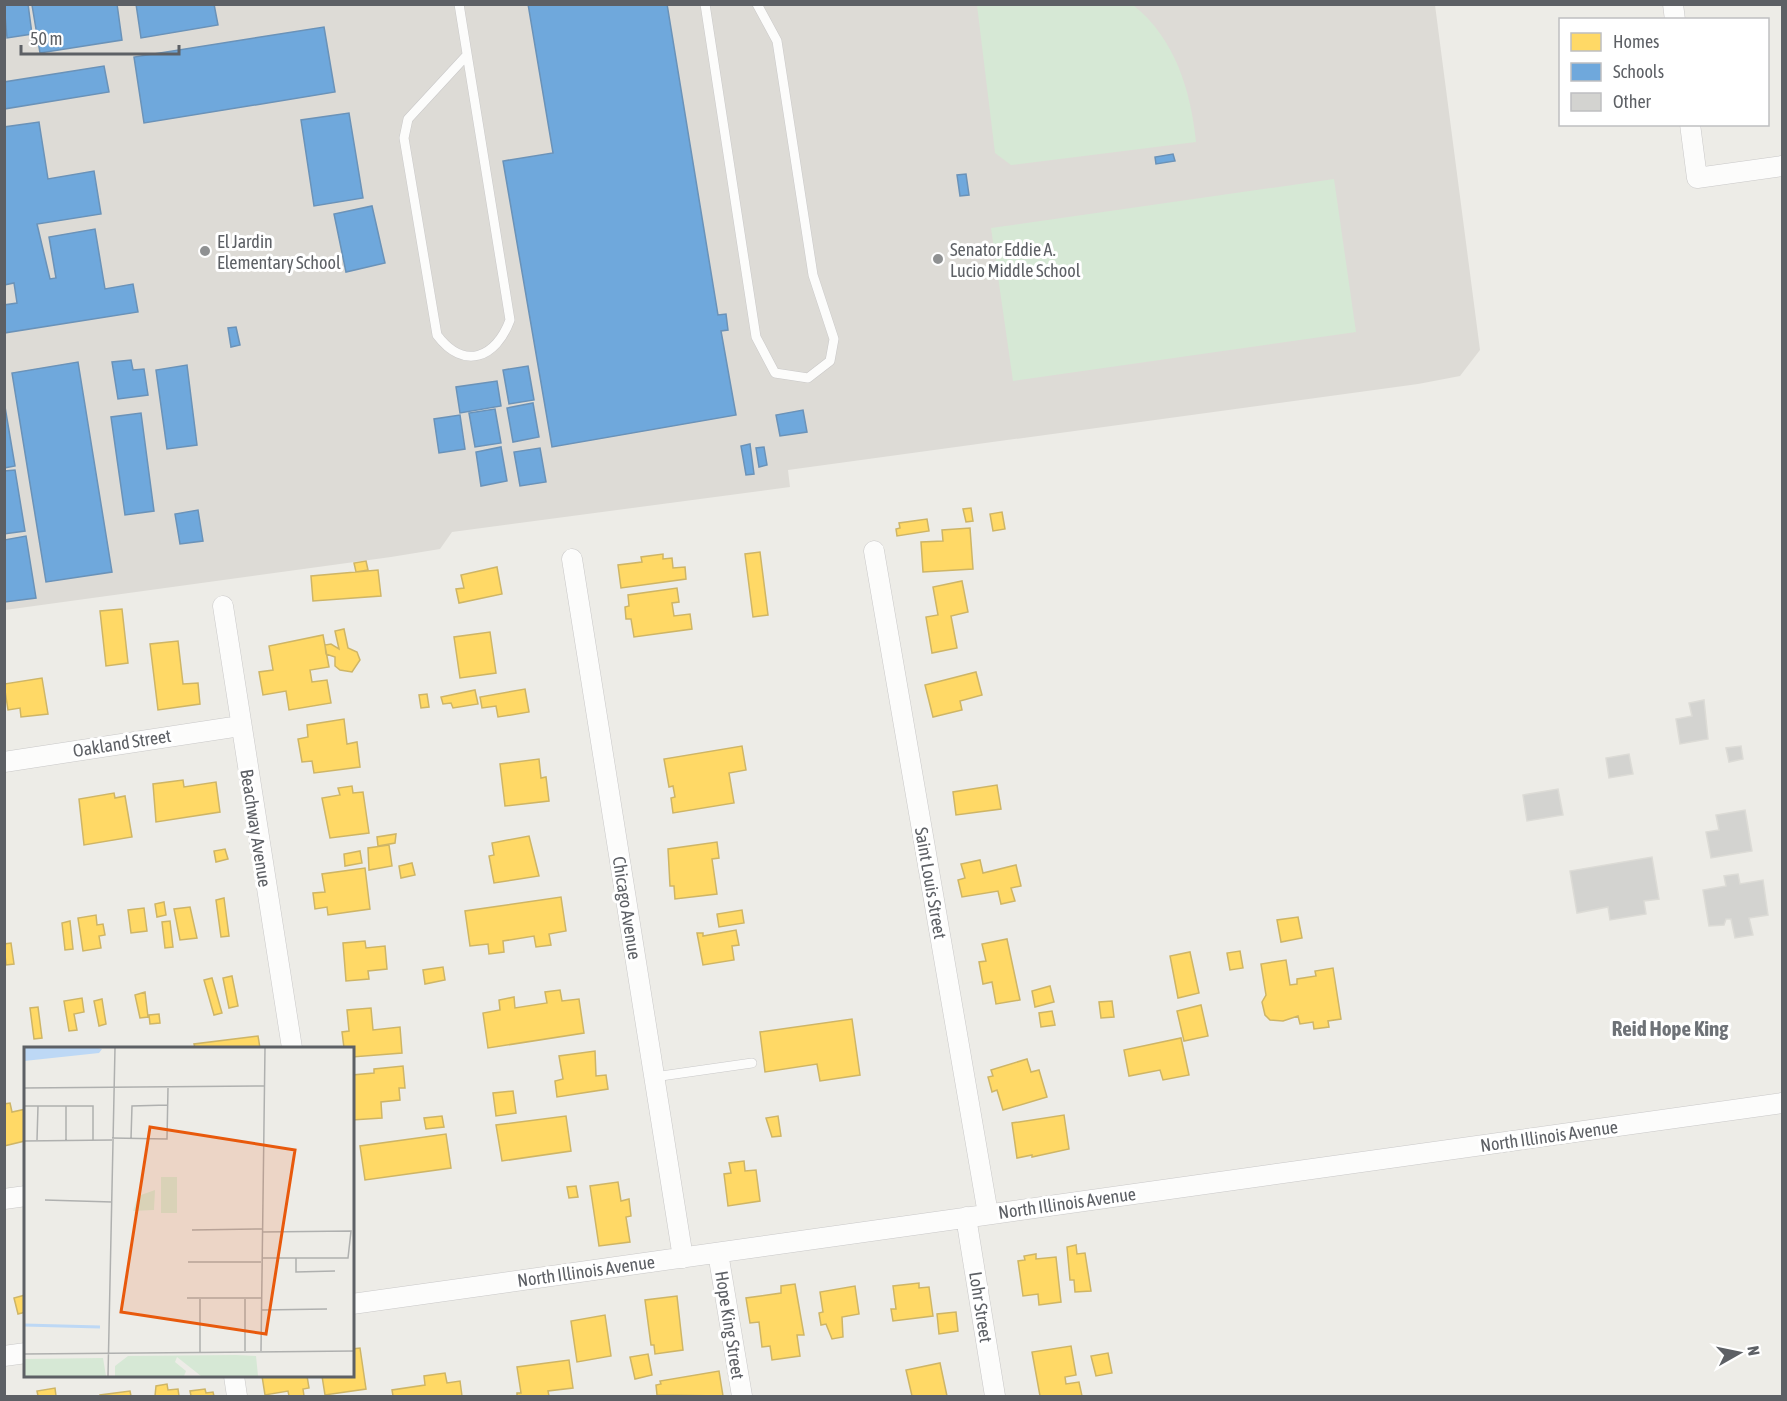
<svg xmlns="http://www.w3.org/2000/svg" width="1787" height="1401" viewBox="0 0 1787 1401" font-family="'Asap Condensed',sans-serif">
  <rect width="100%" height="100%" fill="#edece7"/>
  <path fill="#dddbd6" d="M4 5H1435L1480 350 1460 376 1418 384 788 470 790 487 452 532 440 549 391 557 5 610Z"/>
  <path fill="#d6e8d5" d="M977 5H1133C1175 38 1191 91 1196 142L1011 165 995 153Z
    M1334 179 1356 332 1013 381 991 228Z"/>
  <path fill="#ffd966" stroke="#ceb566" stroke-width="1.5" d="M971 508 973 521 966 522 963 509Z
    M1002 512 1005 529 993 531 990 514Z
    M927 519 929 531 897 536 896 529 900 528 899 523Z
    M970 528 973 569 923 572 921 542 943 541 942 530Z
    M760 552 768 615 753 617 745 554Z
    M663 554V559L672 558 673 568 685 567 686 579 621 588 618 565 642 562 641 557Z
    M366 561 368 570 356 572 354 563Z
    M497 567 502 594 459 603 456 589 464 588 461 575Z
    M378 570 381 596 313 601 311 576Z
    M962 581 968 612 951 616 957 648 932 653 926 617 938 615 933 587Z
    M677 588 679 602 672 603 674 616 690 614 692 629 634 637 631 619H626L625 607 629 606 628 595Z
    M122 609 128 663 106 666 100 611Z
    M344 629 348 648 357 652 360 660 352 672 340 670 335 666V657L326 654 325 645 331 644 339 649 335 631Z
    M490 632 496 673 460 678 454 637Z
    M323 635 329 667 310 670 312 682 327 680 331 703 289 710 286 691 263 695 259 672 273 670 269 646Z
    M178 641 183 684 198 683 200 704 158 710 150 644Z
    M976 672 982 695 960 701 962 710 933 717 925 685Z
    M42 678 48 714 21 717 20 708 8 710 4 684Z
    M525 689 529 712 498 717 496 706 482 708 480 697Z
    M475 690 478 704 453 708 451 703 443 704 441 697Z
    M427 694 429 707 421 708 419 695Z
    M344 719 347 744 357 742 360 767 314 773 312 761 302 762 298 739 308 737 307 725Z
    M742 746 746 770 729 773 734 803 673 813 671 798 675 797 673 786 669 787 664 759Z
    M539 759 541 778 546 777 549 801 505 806 500 764Z
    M183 780 184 787 216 782 220 812 156 822 153 784Z
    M997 785 1001 809 956 815 953 792Z
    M352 786 353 793 363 792 369 833 330 838 322 798 340 795 338 788Z
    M114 793 115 798 125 796 132 837 84 845 79 799Z
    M396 834 395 843 378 846 377 837Z
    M529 836 539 876 494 883 489 856 494 855 492 843Z
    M717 842 719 858 712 859 717 894 675 899 674 886H670L668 849Z
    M389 845 392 866 369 870 368 848Z
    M225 849 228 859 216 862 214 851Z
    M360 851 362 863 345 866 344 854Z
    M980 860 983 873 1016 865 1021 886 1011 888 1015 901 1001 904 998 891 962 897 958 880 965 878 961 864Z
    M412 863 415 875 401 878 399 866Z
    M365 868 370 909 328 915 327 907 315 909 313 893 325 892 322 874Z
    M561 897 566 931 549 934 551 945 536 947 534 936 503 941 504 952 489 954 488 944 470 946 465 911Z
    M224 898 229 936 221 937 216 900Z
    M164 902 166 915 157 917 155 904Z
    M190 907 197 938 180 940 174 909Z
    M144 908 147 931 131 933 128 910Z
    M742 910 744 923 719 927 717 914Z
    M96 915 97 925 103 924 105 935 99 936 101 948 83 951 78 918Z
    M1298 917 1302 938 1281 942 1277 920Z
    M70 921 73 949 65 950 62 923Z
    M170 921 173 947 165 948 162 922Z
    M736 930 739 945 732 946 734 960 703 965 697 933H703V936Z
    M1007 939 1020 1000 996 1004 992 982 983 984 979 962 986 961 982 944Z
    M365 941 366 948 385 946 387 969 368 971 369 979 346 981 343 943Z
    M11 943 14 964 6 965 4 944Z
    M1240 951 1243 968 1230 970 1227 953Z
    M1190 952 1199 993 1178 998 1170 956Z
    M1286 960 1290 985 1297 984V979L1316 976 1315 971 1333 968 1341 1019 1328 1021 1329 1027 1314 1029 1313 1022 1300 1024 1298 1016 1283 1021 1270 1020 1265 1015 1262 1002 1266 995 1261 964Z
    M443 967 445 980 425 984 423 970Z
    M232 976 238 1006 229 1008 223 978Z
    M212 978 222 1013 214 1015 204 980Z
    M1050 986 1054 1002 1035 1007 1032 991Z
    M560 990 562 1001 579 999 584 1033 488 1048 483 1013 500 1010 499 1000 514 997 515 1008 547 1003 545 992Z
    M145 992 148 1017 140 1018 135 995Z
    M82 998 84 1012 74 1014 77 1030 69 1031 64 1001Z
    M102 999 106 1024 99 1026 94 1001Z
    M1112 1001 1114 1017 1101 1018 1099 1002Z
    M1201 1005 1208 1036 1184 1041 1177 1011Z
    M38 1007 42 1038 34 1039 30 1008Z
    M371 1008 373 1030 400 1027 402 1053 352 1057V1048H344L342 1032 349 1031 347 1010Z
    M1052 1011 1055 1025 1041 1027 1039 1013Z
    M159 1014 160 1023 150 1024 149 1015Z
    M852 1019 860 1075 820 1081 817 1064 765 1072 760 1032Z
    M258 1036 260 1048H195L194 1044Z
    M1181 1038 1189 1075 1163 1080 1160 1070 1129 1076 1124 1050Z
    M595 1051 596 1076 606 1075 608 1089 557 1097 555 1081 563 1079 559 1056Z
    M1027 1059 1031 1072 1039 1070 1047 1097 1003 1110 997 1090 992 1092 988 1077 993 1076 991 1070Z
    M403 1066 405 1088H399L400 1100 381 1102 382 1118 352 1120V1075L374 1073V1069Z
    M513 1091 516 1113 496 1116 493 1093Z
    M10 1103 12 1112 26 1109V1144L25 1141 4 1146V1104Z
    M1064 1115 1069 1149 1032 1157V1155L1017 1158 1012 1123Z
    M442 1116 444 1127 426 1129 424 1118Z
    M566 1116 571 1151 502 1161 496 1125Z
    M778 1116 781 1136 772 1137 766 1118Z
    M446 1134 451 1168 365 1180 360 1146Z
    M744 1161 745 1171 756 1170 760 1201 728 1206 724 1174 731 1173 729 1163Z
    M618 1182 621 1201 629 1199 631 1216 626 1217 630 1242 599 1246 590 1186Z
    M576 1186 578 1197 569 1198 567 1187Z
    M1076 1245 1077 1254 1085 1253 1091 1291 1075 1292 1074 1280H1070L1067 1247Z
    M1036 1254V1259L1056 1257 1061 1302 1039 1305 1038 1294 1023 1296 1018 1261 1025 1260 1024 1256Z
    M919 1283V1288L929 1287 933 1316 893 1321 891 1309H896L893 1286Z
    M795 1284 804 1335H797L800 1356 772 1360 770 1346 762 1347 759 1322 750 1323 746 1298 781 1293V1286Z
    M855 1286 859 1314 842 1317 843 1337 832 1339 826 1324 821 1325 819 1313 823 1312 820 1292Z
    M25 1295 26 1312 18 1314 14 1298Z
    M677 1296 683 1350 655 1354 654 1345H651L645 1300Z
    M956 1312 958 1331 939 1334 937 1314Z
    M605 1315 611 1356 577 1362 571 1321Z
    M1071 1346 1076 1375 1065 1377 1066 1384 1079 1382 1082 1396H1040L1032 1352Z
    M360 1348 366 1389 325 1395 322 1376H352V1349Z
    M1108 1353 1112 1373 1096 1376 1091 1356Z
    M648 1354 652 1375 635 1379 630 1357Z
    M569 1360 573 1388 548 1391 549 1396H517V1393H521L517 1367Z
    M940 1363 947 1396H912L906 1370Z
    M719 1371 723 1396 657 1395 656 1385 661 1384 660 1381Z
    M445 1373 447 1383 460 1381 462 1396H393L392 1390 425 1385 424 1376Z
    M262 1376H307L309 1388 303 1389 304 1396H289L288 1391 265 1395Z
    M167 1384 168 1390 178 1389 179 1396H155L156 1386Z
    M55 1388 56 1396H38L37 1391Z
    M205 1389 206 1393 213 1392 214 1396H191L190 1391Z
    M130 1391 131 1396H100V1395Z"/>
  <path fill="#6fa8dc" stroke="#6a92b8" stroke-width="1.5" d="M4 4H28L32 34 7 38Z
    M117 4 122 40 40 53 32 5Z
    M136 4H214L218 25 141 38Z
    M528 4H667L718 315 726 314 728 330 721 331 736 415 552 447 503 161 553 153Z
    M324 27 335 92 144 123 134 57Z
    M104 66 109 92 4 109V82Z
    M349 113 363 198 314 206 301 120Z
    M39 122 48 179 94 171 101 214 37 224 50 279 56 278 49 237 95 229 105 289 133 284 138 312 4 333V305L17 303 14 283 4 285V127Z
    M1173 154 1175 161 1156 164 1155 157Z
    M966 174 969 195 960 196 957 175Z
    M372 206 385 263 346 272 334 214Z
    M236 327 240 345 231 347 228 328Z
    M131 360 133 370 144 369 148 395 118 399 112 362Z
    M78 362 112 572 46 582 12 373Z
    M187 365 197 445 167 449 156 370Z
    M528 366 534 400 509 404 503 370Z
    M497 381 501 406 460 413 456 387Z
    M4 401 15 466 4 468Z
    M533 403 539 437 513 442 507 408Z
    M495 409 501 443 475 447 469 413Z
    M803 410 807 432 780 436 776 415Z
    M141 413 154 511 125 515 111 417Z
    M460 415 465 449 439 453 434 419Z
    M750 444 754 474 746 475 741 446Z
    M501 447 507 481 481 486 476 452Z
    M764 447 767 465 759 467 756 448Z
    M540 448 546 482 520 486 514 452Z
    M15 470 25 531 4 534V471Z
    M198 510 203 541 180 544 175 514Z
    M26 536 36 598 5 602 4 540Z"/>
  <path fill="#d3d3d0" stroke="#dcdbd6" stroke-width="1.5" d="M1704 700 1708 739 1680 744 1676 719 1692 716 1689 703Z
    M1741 746 1743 759 1729 762 1726 748Z
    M1629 754 1633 774 1609 778 1606 758Z
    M1558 789 1563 815 1527 821 1523 795Z
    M1745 810 1752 851 1711 858 1706 832 1719 830 1716 815Z
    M1652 857 1659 899 1644 901 1646 914 1610 920 1608 907 1577 913 1570 871Z
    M1738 874 1740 884 1763 880 1768 915 1749 918 1753 935 1735 938 1731 919H1726L1724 925 1709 926 1703 890 1726 886 1724 876Z"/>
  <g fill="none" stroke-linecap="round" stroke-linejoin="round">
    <defs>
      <path id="lane" d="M459 4 510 320C496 358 464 371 437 335L404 138 408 119 467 55
        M705 4 756 337 775 373 808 378 830 361 834 339 813 275 777 41 757 4
        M654 1077 752 1063"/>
      <path id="street" d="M1673 4 1675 20
        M1690 124 1697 178 1782 166
        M874 551 988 1214
        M572 559 683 1258
        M223 606 292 1048
        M4 762 240 726
        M4 1199 26 1196
        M966 1217 995 1396
        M718 1253 742 1396
        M352 1304 1782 1103
        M4 1356 26 1353
        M234 1376 237 1396"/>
    </defs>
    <use href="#lane" stroke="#c9c8c8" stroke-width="10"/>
    <use href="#street" stroke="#c9c8c8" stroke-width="21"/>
    <use href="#lane" stroke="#fcfcfb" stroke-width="9"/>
    <use href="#street" stroke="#fcfcfb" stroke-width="20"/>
  </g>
  <g fill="#8f9192" stroke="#fff" stroke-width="2">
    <circle cx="205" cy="251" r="6"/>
    <circle cx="938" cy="259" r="6"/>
  </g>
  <g text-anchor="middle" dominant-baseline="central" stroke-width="6" stroke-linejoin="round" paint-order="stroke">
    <g font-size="18" fill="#5d6065" stroke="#fff" text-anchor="start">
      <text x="217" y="241">El Jardin<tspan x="217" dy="21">Elementary School</tspan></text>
      <text x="950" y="249">Senator Eddie A.<tspan x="950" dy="21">Lucio Middle School</tspan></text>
    </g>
    <g font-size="18" fill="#5d6065" stroke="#fff">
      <text transform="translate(122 743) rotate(-9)">Oakland Street</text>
      <text transform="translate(256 828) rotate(81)">Beachway Avenue</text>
      <text transform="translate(931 883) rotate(80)">Saint Louis Street</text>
      <text transform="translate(627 908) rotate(81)">Chicago Avenue</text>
      <text transform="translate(1549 1136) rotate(-8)">North Illinois Avenue</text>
      <text transform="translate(1067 1203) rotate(-8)">North Illinois Avenue</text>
      <text transform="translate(586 1271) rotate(-8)">North Illinois Avenue</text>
      <text transform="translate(981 1307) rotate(81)">Lohr Street</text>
      <text transform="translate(730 1325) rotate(81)">Hope King Street</text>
    </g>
    <g font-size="21" font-weight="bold" fill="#6e7277" stroke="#fff">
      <text x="1670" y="1028">Reid Hope King</text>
    </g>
  </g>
  <g transform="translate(24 1047)">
    <rect width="330" height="330" fill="#edece7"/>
    <path d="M137 130H153V166H137ZM131 143 130 163 109 164 114 149ZM212 308 232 309 234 329H177L153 310 151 315 162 324 160 329H91V319L104 309ZM79 311 82 329H0V312Z" fill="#d6e8d5"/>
    <path d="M0 1H74L78 2 75 6 0 14Z" fill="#bdd8f5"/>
    <path fill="none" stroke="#bdd8f5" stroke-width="3" d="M0 278 76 280"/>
    <path fill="none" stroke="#afb0af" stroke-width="1.5" d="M0 41 241 39M0 59H69V93M88 91 143 92 144 41M107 92 108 59 144 58M13 93 14 59M42 93V59M0 94 88 93M21 153 88 155M168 183 238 182M238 211H324L327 184 238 185M272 211V225L311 224M164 215H237M163 251H237M237 263 303 262M221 304V252M237 304 241 1M176 305V252M0 307 330 304M84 329 91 1"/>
    <path fill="#e8590c" fill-opacity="0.15" stroke="#e8590c" stroke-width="3" d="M126 80 271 103 242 287 97 265Z"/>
    <rect width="330" height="330" fill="none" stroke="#5d6065" stroke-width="3"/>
  </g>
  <rect width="1787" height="1401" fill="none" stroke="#5d6065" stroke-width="12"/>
  <rect x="1559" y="18" width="210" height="108" fill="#ffffff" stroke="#bebfc1" stroke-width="1.5"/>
  <rect x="1571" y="33" width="30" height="18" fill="#ffd966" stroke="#bebfc1" stroke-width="1.5"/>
  <text x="1613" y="48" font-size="18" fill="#5d6065">Homes</text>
  <rect x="1571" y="63" width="30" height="18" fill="#6fa8dc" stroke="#bebfc1" stroke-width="1.5"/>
  <text x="1613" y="78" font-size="18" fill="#5d6065">Schools</text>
  <rect x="1571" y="93" width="30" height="18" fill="#d3d3d0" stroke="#bebfc1" stroke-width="1.5"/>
  <text x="1613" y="108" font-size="18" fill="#5d6065">Other</text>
  <g transform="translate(1739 1353) rotate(81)" stroke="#ffffff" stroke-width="4.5" paint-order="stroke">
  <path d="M0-4.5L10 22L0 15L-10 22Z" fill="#5d6065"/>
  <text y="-9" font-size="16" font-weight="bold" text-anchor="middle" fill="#5d6065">N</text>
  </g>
  <path d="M21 45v9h158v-9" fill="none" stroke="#5d6065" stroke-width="3"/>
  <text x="30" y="45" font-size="18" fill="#5d6065" stroke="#ffffff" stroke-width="4.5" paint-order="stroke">50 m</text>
</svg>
